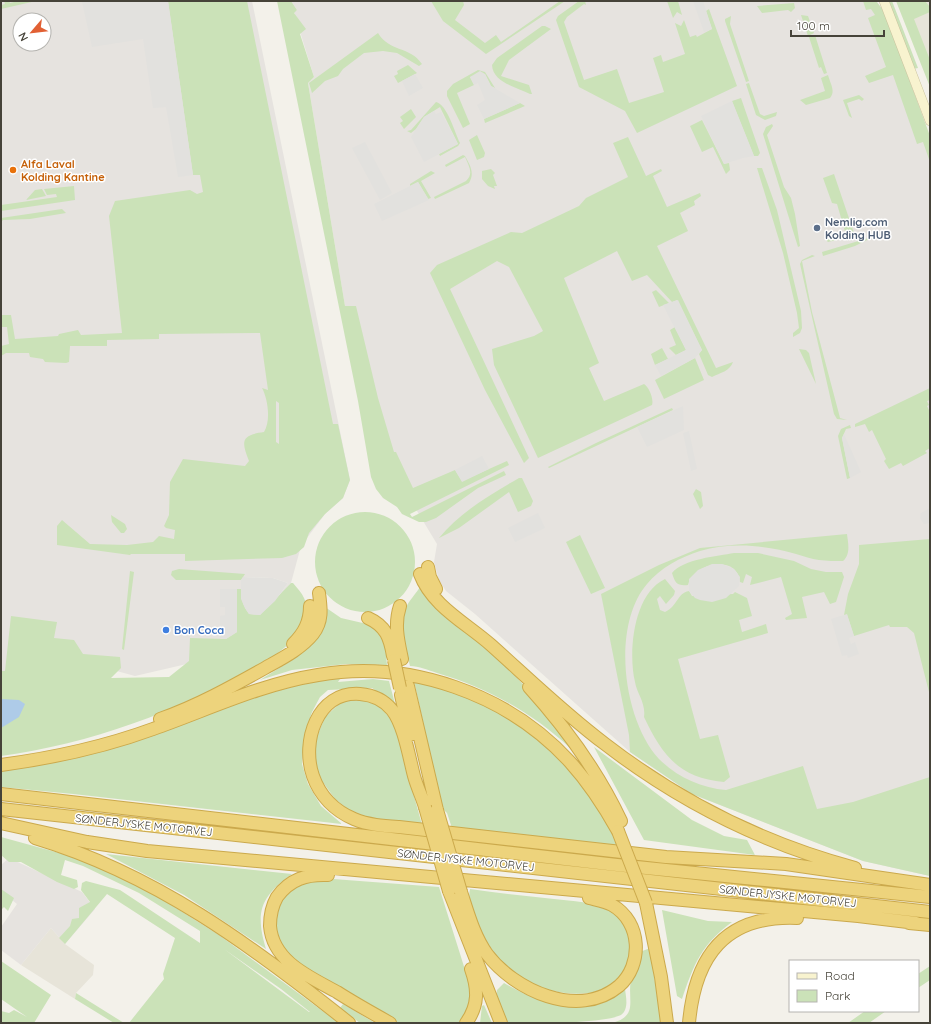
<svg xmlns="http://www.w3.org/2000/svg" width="931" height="1024" viewBox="0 0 931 1024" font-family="Quicksand,sans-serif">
  <rect width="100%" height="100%" fill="#f3f1ea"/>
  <path fill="#e7e4d9" d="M906 1H930V67Z
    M51 928 65 944 94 965 93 975 76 993 75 999 21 965Z"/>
  <path fill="#e6e3df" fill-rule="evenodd" d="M1 1H252L350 480 343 498 325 514 301 546 291 583 260 621 191 663 135 676 18 644 1 689ZM20 20H44V44H20ZM244 577 273 578 288 583 275 601Z
    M291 1H877L930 146V876L863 861 692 794 630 752 475 614 446 591 439 580 434 562 437 544 414 506 396 499 345 306 308 83 314 77 294 12 297 10Z
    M9 858 82 892 95 909 65 944 51 928 21 965 1 950V927L17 904 1 891V865Z"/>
  <path fill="#cbe2b8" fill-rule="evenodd" d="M4 1H9L10 3 18 1H36L1 9V5L5 4Z
    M168 1H247L333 424H338L350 480 343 498 325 514 309 533 304 547 296 554 282 558 185 561V554H131L130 555 57 545V526L62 520 90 544 127 545 153 542 159 536 174 539 175 530 166 528 164 526 169 515 170 482 183 459 245 466 249 461C241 441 241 435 264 432 271 421 268 399 262 388L268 390 260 333 159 334V339L107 340V346H70L69 362 66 363 45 362 43 359 30 357 29 353H6L1 356V346L9 344 7 327H2L1 315H11L15 339 58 336 59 334 78 330 81 335 122 333 109 216 115 201 190 190 197 194 203 192 200 175H193ZM276 401 279 403V444L276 442Z
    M277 1H291L297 10 294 13 306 29 300 34 314 77 308 83 345 306H356L378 398 394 452H396L413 488 455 470 462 481 507 461 509 465 410 514 412 517 504 471 506 475 478 488 436 518 426 522H419L402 514 397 507 383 498 376 489 371 477 358 401Z
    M431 1H463L464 5 455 20 485 43 496 35 501 42 560 1H565L486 54 443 21Z
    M579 1H585L586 5 584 4 567 17 564 22 584 80 617 69 629 103 664 92 653 58 661 55 663 62 685 54 675 23 681 26 684 20 690 37 696 35 697 37 712 29 706 11 709 9 737 86 637 133 625 111 579 87 556 20 558 16Z
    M667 1H678L682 15 677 12 673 18Z
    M863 1H876L884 11 930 136V162L923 142 917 144 893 75 869 83 865 76 886 67 868 18 875 15 871 9 866 10Z
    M887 1H892L918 68 913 69Z
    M896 1H925L930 7V12L914 19 930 60V87Z
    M794 3 795 8 791 12 788 10 762 13 757 6Z
    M801 15 808 16 814 33 808 36Z
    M731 16 730 24 749 81 746 82 725 21V19Z
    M542 26H545L551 29 509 60 501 76 529 85 532 94H530C517 87 493 83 492 65L497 58Z
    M378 33C389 52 410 46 422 64L419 66 397 53 383 51 364 53 343 69 338 76 325 81 312 93 309 83Z
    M815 35 827 73 824 74 821 67 819 68 809 37Z
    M408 65 417 73 398 83 394 76 398 74 397 71Z
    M478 70 485 72 495 88 491 86 485 74 470 77 474 85 457 93 470 124 463 128 447 96V91L453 84Z
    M828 75C830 83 836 91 830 98L806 105 800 100 825 91 821 78Z
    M749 83 760 114 764 116 777 112 776 116 765 120 756 115 746 84Z
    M859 95 864 99 862 101 859 99 847 103 852 118 849 116 843 100Z
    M741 98 760 153 758 156H754L732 101Z
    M436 102C447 104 455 133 460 143L458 146 440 156 439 154 458 144 440 107 424 117 416 129 411 133 407 131 411 130Z
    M520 103 525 106 485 123 484 119Z
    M411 109 416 117 404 129 400 123 403 121 400 117Z
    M702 120 724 164 729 163 730 170 726 174 713 147 702 152 690 126Z
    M772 124 773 126 767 135 784 187 791 198 795 214 800 246 798 247 763 134 766 127Z
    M477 135 485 153 484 157 477 160 469 140Z
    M628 137 646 176 661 169 662 171 653 176 667 207 700 193 701 196 694 201 695 205 680 213 688 231 657 246 716 368 733 362C730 371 720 373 712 377L708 375 699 354 702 350 677 300 672 302 647 275 632 281 617 251 564 278 599 363 589 368 604 401 644 384C649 387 654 399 652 405L538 458 494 365 492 349 534 336 543 331 509 267 497 261 450 289 529 458 524 463 485 390 430 273 437 265 511 232 522 233 579 206 586 198 628 177 613 143Z
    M463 155 465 156C470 165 475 173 469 183L435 199 434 197 466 181C474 174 469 166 465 157L446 167 445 165Z
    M757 168H762L777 210 801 311 802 328 800 333 793 337V333L799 328 797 313 783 253Z
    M491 169 495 173 493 175 497 186H494L495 189 488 186 482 179V171Z
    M431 171 435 173 421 181 431 198 428 199 418 182 410 186V184Z
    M834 174 854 233 853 236 828 242 826 240 828 237 833 236 835 238 846 235 837 204 832 203 823 178Z
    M74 186 75 200 1 211V205L57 197 56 194 47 195 44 189Z
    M42 189 46 196 26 200 35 190Z
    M62 209 66 213 30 219 3 220 1 222V218Z
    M875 236 855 246 823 256 822 252Z
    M812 255 815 256 802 261 812 312 839 414 840 418 847 420 837 419 834 414 800 264 802 260Z
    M656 290 669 303 659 307 652 292Z
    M675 327 686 350 676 355 669 348 676 345 670 330Z
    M662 348 668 359 655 365 651 354Z
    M799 349 806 350 809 353 816 384Z
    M695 358 704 380 664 399 655 380Z
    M930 388V400L927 401 929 405 927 406 930 412V448L925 451 927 453 903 466 901 463 889 469 884 461 886 459 872 430 869 432 865 424 855 427V424Z
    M672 408 673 410 549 468 548 467 596 443Z
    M850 425 851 428 846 429 842 438 850 478 847 479 838 436 841 429Z
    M519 478H522L533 501 531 506 518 512 509 492 459 528 439 538C459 513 491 494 519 478Z
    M696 489 701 492 703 506 700 509 693 494Z
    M315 562a50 50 0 1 1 100 0a50 50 0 1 1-100 0Z
    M111 515 125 524 127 529 124 533H121L112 522Z
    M847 534C848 543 851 554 843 561 835 561 827 561 819 560 811 559 804 556 796 554 765 545 731 542 700 551 681 557 660 568 647 584 611 626 623 720 659 759 677 777 701 788 726 790L803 766 817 809 853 802 930 777V876L863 861 692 794 630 752 629 735 601 594 659 565 700 548Z
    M580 535 605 588 591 594 566 542Z
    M930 539V696L914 633 907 627H890L889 625 854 636 847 615H844L848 594 859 564V545Z
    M734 553H758L794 561 811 569 826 572H842L844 577 836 602 830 604 824 592 802 597 807 618 786 620 785 618 792 614 781 577 750 585 752 577 746 574 743 583 740 582C738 554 694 562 688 585 677 586 675 583 672 573 683 559 718 556 734 553Z
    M179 569 245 574 241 580H176L171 575 172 571Z
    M130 571 134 572 124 650 122 649Z
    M665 579 675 591 674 595 666 604 660 596 657 599 660 610 665 612C678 606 677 593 689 591L692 596 733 594 735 592 747 598 752 616 739 620 742 632 766 624 768 633 678 659 700 739 718 735 730 777 724 782C679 778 662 755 644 717 646 703 637 694 635 682 628 653 633 594 665 579Z
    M291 583H293C297 588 302 593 304 598 316 624 289 645 271 658H269C189 708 95 743 1 756V671H5L11 616 57 622 54 638 74 640 83 654 120 657 121 668 111 678 169 677 189 661 190 638 226 639 237 632V589H241C241 599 243 606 249 614L260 615Z
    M420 587C428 605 444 612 459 624 479 642 500 660 519 680 550 713 575 751 601 788 591 775 581 759 569 747 531 712 486 687 437 673 428 670 419 666 410 666 406 648 397 626 406 608 409 600 416 594 420 587Z
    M325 607 341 618 367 624 377 631 385 644 387 665 346 664 292 670 260 680 292 660 316 638Z
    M342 676 338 682 373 679 389 681 395 704 372 688 328 690 320 697 312 712 304 736 302 764 308 784 321 806 342 824 73 794 1 787V769L274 690 303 682Z
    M414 681 446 689 483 703 520 725 562 758 598 805 618 847 452 828 447 813 442 808Z
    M359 699 380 706 394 723 422 825 368 820 350 811 335 799 317 774 313 746 325 717 340 703Z
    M594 747 692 820 724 836 747 840 755 855 644 840Z
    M1 837 63 854 110 871 165 901 219 935 339 1023H129L164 979 163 974 175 938 107 894 65 944 59 938 70 926 72 919 79 918V908L90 902 81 890 82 883 86 881 120 890 200 943V931L139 893 83 866 65 860 61 875 77 880 78 887 74 889 57 882 21 862H9L1 855ZM224 949 281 989 310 1012H309Z
    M106 854 292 874C260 897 255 912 266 949L184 895Z
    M333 879 439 887 472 992 464 1017 458 1023H399L321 980 286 953 277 937 274 922 277 909 283 897 295 886 310 880Z
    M1 889 14 898 8 911 4 907 1 910Z
    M470 889C498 893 526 896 554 899 573 901 593 902 611 910 618 913 625 924 628 931 631 939 631 949 630 958 623 1006 550 998 520 978 507 970 497 958 489 945 480 932 466 905 470 889Z
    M662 910 708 921 732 922C701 945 694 964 682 999L677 996Z
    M650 948 661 1023H612C639 1016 627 1000 631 980 633 971 637 962 640 952Z
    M1 961 51 995 34 1023H1V1011L9 1013 14 1010 27 1017 1 999Z
    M930 966V980L918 988V974Z
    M504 983C545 1006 585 1020 625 989 626 997 629 1009 621 1015 602 1024 533 1023 508 1023L496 997 497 990Z
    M76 993 124 1023H114L75 999Z
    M343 1004 375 1023H360L340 1008Z
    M484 1005 492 1023H480L482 1006Z
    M865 1011H886L869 1023H848Z"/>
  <path fill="#e2e1de" d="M90 1H168L193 175 178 177 166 107 153 108 143 39 92 47 82 2Z
    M693 1H703L712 29 704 32Z
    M480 71 485 74 491 86 520 103 484 119 477 105 485 100 478 83 474 85 470 77Z
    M415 74 423 88 409 96 402 81Z
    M732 101 754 156 743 158 724 164 701 116Z
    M434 111 436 114 441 112 458 144 424 162 411 137 424 117Z
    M365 142 392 193 380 200 352 148Z
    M418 182 429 200 382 221 374 204Z
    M678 300 702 350 695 358 661 376 655 365 686 350 663 305Z
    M683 406 684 430 647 447 637 427Z
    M689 431 697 469 691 471 683 433Z
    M844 434 861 472 850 478 842 438Z
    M482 456 489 469 462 482 455 470Z
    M930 508V523L924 524 920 518 921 513Z
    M538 513 545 528 515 542 508 528Z
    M712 564H722L734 569 740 577 739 586 726 598 712 602 700 600 695 598 689 591V579L698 570Z
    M243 577 273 578 288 583 275 601 260 615 249 614 245 608 241 599V580Z
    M220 589H237V632L226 639 220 638V616L225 615V607H220Z
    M847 614 854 636 849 638 851 644 855 642 859 654 848 658 847 655 842 656 831 619Z"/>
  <path fill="#aecbe8" d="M1 699 19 700 25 704 19 717 1 728Z"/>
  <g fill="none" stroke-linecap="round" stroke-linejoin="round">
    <defs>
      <path id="secondary" d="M884 1 930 121"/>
      <path id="motorway" d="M428 567 430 577 436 589
        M420 574C432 606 466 623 491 645 529 679 565 714 605 744 679 801 765 844 855 868
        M400 606C394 624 398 640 402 659
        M368 618C386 626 390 638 393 656
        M293 644C304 633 310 622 310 606
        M408 686 437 810
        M529 687C566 728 598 772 621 821
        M401 695 410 735
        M160 719C197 706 231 687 265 668 281 659 301 649 313 634 323 621 321 608 319 593
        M1 765C53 758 104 747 153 729 207 710 261 684 318 675 409 659 508 694 570 762 589 783 604 806 618 831
        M1 794 617 865 930 897
        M425 807C422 797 417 787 414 776 409 757 404 725 392 710 384 700 373 695 360 694 317 691 301 742 313 776 320 796 335 811 354 819 368 825 384 826 399 827L666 857 786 864 930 885
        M1 809 930 912
        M1 823 87 842 147 851 858 916 916 923
        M35 838C155 874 251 945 349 1023
        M328 875C307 874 290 879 277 897 272 906 270 917 270 926 273 962 310 977 337 992 354 1003 372 1013 390 1023
        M449 891 501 1023
        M461 892C468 913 474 936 487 954 514 990 578 1020 619 986 643 965 642 922 612 905 605 901 597 900 589 898
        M646 903 661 977 667 1023
        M909 923 930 925
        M466 1023C479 1005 478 989 471 969
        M689 1023C695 956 725 915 797 918"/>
    </defs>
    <use href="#secondary" stroke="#cac39e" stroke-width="10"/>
    <use href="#motorway" stroke="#cba94c" stroke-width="14"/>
    <use href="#secondary" stroke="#f8f3cf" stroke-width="9"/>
    <use href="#motorway" stroke="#edd37c" stroke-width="12"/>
    <defs>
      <path id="motorway-bridge" d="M394 660 400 688
        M425 807 449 891
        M437 810 461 892
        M618 831 646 903"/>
    </defs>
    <use href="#motorway-bridge" stroke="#cba94c" stroke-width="14" stroke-linecap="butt"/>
    <use href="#motorway-bridge" stroke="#edd37c" stroke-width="12"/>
  </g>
  <circle fill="#e8710a" stroke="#fff" stroke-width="1.5" cx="13" cy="170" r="4"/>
  <circle fill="#5c6f8a" stroke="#fff" stroke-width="1.5" cx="817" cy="228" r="4"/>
  <circle fill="#3f7fe0" stroke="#fff" stroke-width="1.5" cx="166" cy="630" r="4"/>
  <g text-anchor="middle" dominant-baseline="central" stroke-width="3" stroke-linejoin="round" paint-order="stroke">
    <g font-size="11" font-weight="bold" fill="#c56008" stroke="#fff" text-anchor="start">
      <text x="21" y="164">Alfa Laval<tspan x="21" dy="13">Kolding Kantine</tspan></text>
    </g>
    <g font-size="11" font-weight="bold" fill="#4e5e75" stroke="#fff" text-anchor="start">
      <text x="825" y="222">Nemlig.com<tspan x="825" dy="13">Kolding HUB</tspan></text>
    </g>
    <g font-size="11" font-weight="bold" fill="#366cbe" stroke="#fff" text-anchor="start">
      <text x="174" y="630">Bon Coca</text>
    </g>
    <g font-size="11" fill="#464339" stroke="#fff">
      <text transform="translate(144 825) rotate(6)">SØNDERJYSKE MOTORVEJ</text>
      <text transform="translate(466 860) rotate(6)">SØNDERJYSKE MOTORVEJ</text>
      <text transform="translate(788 896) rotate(6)">SØNDERJYSKE MOTORVEJ</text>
    </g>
  </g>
  <rect width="931" height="1024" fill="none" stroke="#464339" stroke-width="4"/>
  <rect x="789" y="960" width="130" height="52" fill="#ffffff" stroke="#b5b4b0"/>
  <rect x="797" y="973" width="20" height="6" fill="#f8f3cf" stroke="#b5b4b0"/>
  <text x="825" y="980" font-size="12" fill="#464339">Road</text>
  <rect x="797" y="990" width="20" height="12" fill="#cbe2b8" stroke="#b5b4b0"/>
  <text x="825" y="1000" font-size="12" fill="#464339">Park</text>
  <g transform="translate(32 32) rotate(242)"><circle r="19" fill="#ffffff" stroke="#b5b4b0"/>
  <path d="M0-3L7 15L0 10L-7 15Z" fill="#e16034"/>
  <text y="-6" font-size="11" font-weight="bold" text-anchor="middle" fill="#464339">N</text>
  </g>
  <path d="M791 30v6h93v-6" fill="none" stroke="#464339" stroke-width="2"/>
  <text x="797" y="30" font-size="12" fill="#464339" stroke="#ffffff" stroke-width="3" paint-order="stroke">100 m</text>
</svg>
